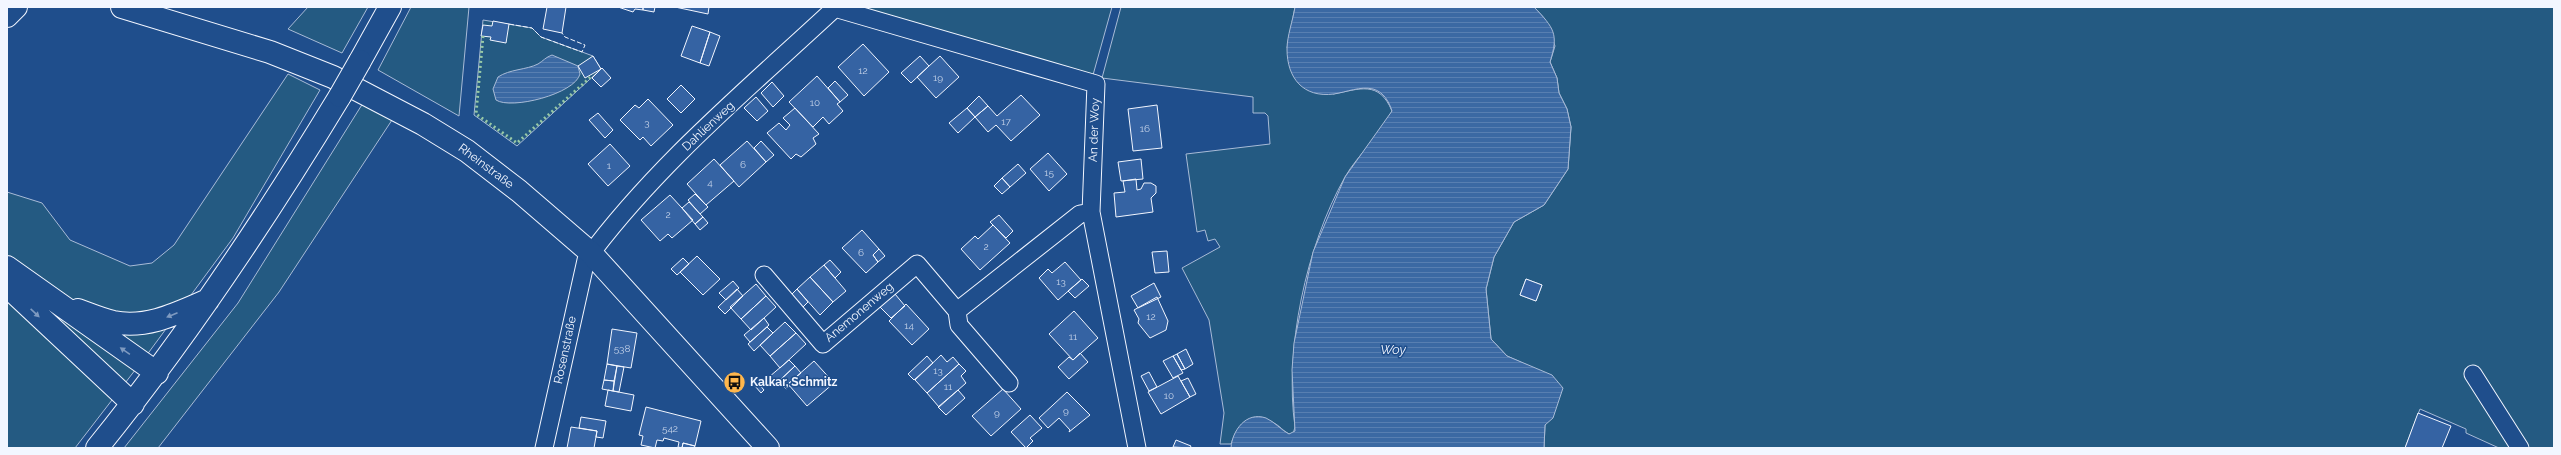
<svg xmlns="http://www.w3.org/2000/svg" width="2561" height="455" viewBox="0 0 2561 455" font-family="Raleway,sans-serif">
  <defs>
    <pattern id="water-rules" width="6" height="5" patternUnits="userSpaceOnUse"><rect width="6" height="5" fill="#3b69a3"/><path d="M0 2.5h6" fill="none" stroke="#587fb1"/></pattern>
  </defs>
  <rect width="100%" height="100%" fill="#1f4e8c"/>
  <path fill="#245a82" stroke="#a8bbd7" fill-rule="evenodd" d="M308 7H368L342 53 288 29Z
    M411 7H469L459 116 378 70Z
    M859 7H1112L1093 75Z
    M1121 7H1295L1287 48 1333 94C1360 89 1379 80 1392 111 1382 135 1358 154 1345 177 1306 246 1284 350 1295 427L1293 434H1289C1283 431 1280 426 1274 423 1251 410 1238 422 1231 444H1220L1224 413 1209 320 1182 268 1220 247 1215 239 1208 241 1205 230 1197 232 1186 154 1270 144 1268 116 1265 113H1253V97L1102 78Z
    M1534 7H2554V448H2499L2466 433V429L2420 409 2405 448H1544L1545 425 1527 365 1507 356 1491 339 1486 289 1494 257 1514 222 1544 205 1568 169 1571 127 1567 109 1559 93 1557 78 1550 62 1555 46 1545 19ZM1526 279 1542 285 1536 301 1520 295Z
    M483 20 532 28 541 37 593 56 601 69 517 146 474 115Z
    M288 74 320 90 233 238 149 352 75 448H7V192L42 203 70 240 130 266 152 263 174 245Z
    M363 103 392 120 279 292 158 448H124L238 303Z"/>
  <path fill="url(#water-rules)" stroke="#a8bbd7" d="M1295 7H1534C1554 28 1559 34 1550 62L1557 78 1559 93 1567 109 1571 127 1568 169 1544 205 1514 222 1494 257 1486 289 1491 339 1507 356 1552 375 1563 388 1553 418 1545 425 1544 448H1231C1232 431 1246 411 1266 418 1275 422 1281 430 1289 434L1295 431 1292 370 1294 343 1313 252 1345 177 1392 111C1389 102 1384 92 1373 89 1360 86 1347 92 1334 94 1303 98 1287 78 1287 49 1287 36 1293 20 1295 7Z
    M552 55 578 66 580 74C575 94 511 110 496 100L493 89 498 77C510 69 526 70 538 64 543 61 546 57 552 55Z"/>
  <path fill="#3563a3" stroke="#f2f6ff" d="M547 7H566L562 33 543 29Z
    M618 7H643V10L635 9 633 12Z
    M643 7H655L654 12 643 10Z
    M675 7H709L708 14Z
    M493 21 509 24 506 43 490 40 491 37 481 36 483 25 492 26Z
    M692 26 710 32 700 63 681 56Z
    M710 32 720 36 709 66 700 63Z
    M863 44 889 72 864 96 838 67Z
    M593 56 601 69 585 78 578 66Z
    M920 56 929 66 911 83 901 73Z
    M940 56 959 77 936 98 917 77Z
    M602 68 611 78 601 87 592 78Z
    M817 76 840 102 837 104 843 111 829 124 823 117 813 127 789 102Z
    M835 81 848 95 840 102 828 88Z
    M772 82 784 96 773 107 761 93Z
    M681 85 695 99 681 113 667 99Z
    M1021 95 1040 115 1011 141 996 125 988 132 975 117 988 106 997 116Z
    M979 96 988 106 975 117 967 108Z
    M756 97 768 111 757 121 744 108Z
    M648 99 673 125 651 146 643 137 640 140 620 120 635 105 639 108Z
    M1157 105 1162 148 1133 151 1128 109Z
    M795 108 819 134 813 138 816 144 801 157 796 154 791 159 767 133 779 123 786 130 790 125 783 118Z
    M967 108 975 117 958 133 949 123Z
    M598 113 613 130 605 138 589 120Z
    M747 141 766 162 739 187 720 165Z
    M761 141 774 155 766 162 754 148Z
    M610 144 630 166 608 186 588 164Z
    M1048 153 1067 174 1049 191 1030 169Z
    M714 159 734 181 706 205 687 184Z
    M1141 159 1143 179 1121 181 1118 162Z
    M1018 164 1026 173 1010 187 1002 178Z
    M1002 178 1010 187 1002 194 994 186Z
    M1136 179 1137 190 1141 189 1144 183H1151L1156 186V193L1151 198 1153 212 1116 217 1114 193 1125 192 1123 181Z
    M695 194 708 207 700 214 688 200Z
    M670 195 693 220 672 238 668 234 660 241 641 220Z
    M689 202 703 217 695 224 682 208Z
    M999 215 1013 231 1006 238 990 222Z
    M703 217 708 223 700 230 695 224Z
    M993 225 1010 243 980 270 961 249 975 236 978 239Z
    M862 230 879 249 873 255 878 262 866 273 842 248Z
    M879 249 885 256 878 262 873 255Z
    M1167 251 1169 272 1155 273 1152 252Z
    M697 256 720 279 703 295 680 272Z
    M683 258 689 264 677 275 671 269Z
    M830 260 841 272 835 278 824 265Z
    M1065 262 1081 280 1058 300 1039 278 1048 269 1052 273Z
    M824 265 846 291 833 302 810 277Z
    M810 277 833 302 820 315 797 289Z
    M1082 279 1089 286 1075 298 1068 291Z
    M1526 279 1542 285 1536 301 1520 295Z
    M733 281 739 288 726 300 719 293Z
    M1154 283 1161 297 1138 308 1131 296Z
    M756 284 766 296 741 319 730 307Z
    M737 289 743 296 725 314 718 307Z
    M797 289 808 302 802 308 791 295Z
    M895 294 905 306 891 318 880 307Z
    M766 296 776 307 751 330 741 319Z
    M1157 297 1168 321 1166 330 1150 338 1138 323 1139 319 1134 310Z
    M906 304 929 329 912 345 889 321Z
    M1074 311 1098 338 1073 360 1049 334Z
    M764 318 769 325 750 342 744 335Z
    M785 322 796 333 770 356 760 345Z
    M767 327 773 333 754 351 748 344Z
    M612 329 637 333 631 368 607 364Z
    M796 333 806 344 780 368 770 356Z
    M1186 349 1193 364 1185 369 1177 354Z
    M1080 353 1088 362 1069 379 1058 367 1069 357 1073 360Z
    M1177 354 1185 369 1181 370 1173 356Z
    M941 355 947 362 953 357 959 364 927 393 915 380Z
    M927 356 933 363 914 380 908 374Z
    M1173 356 1183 373 1173 378 1163 361Z
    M789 360 795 366 776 384 769 377Z
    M814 361 834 383 807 406 788 384Z
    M607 364 617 366 614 381 604 380Z
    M959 364 966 371 961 376 966 383 939 407 927 393Z
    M617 366 624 367 619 392 613 391Z
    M795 366 801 373 788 384 790 386 786 389 779 381Z
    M1149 372 1157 387 1149 391 1141 376Z
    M1178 376 1190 397 1161 414 1148 392Z
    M1188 378 1196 394 1190 397 1181 381Z
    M604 380 614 381 613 391 602 389Z
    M758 383 764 390 761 393 755 386Z
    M1003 389 1021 409 991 436 972 416Z
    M608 390 634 395 631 411 605 406Z
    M958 390 965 398 946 415 938 407Z
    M1067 392 1090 415 1069 432 1070 430 1059 418 1048 428 1039 418Z
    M646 407 701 421 695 446 683 443 682 448 678 447 679 442 664 438 663 441 657 440 655 448 641 445 643 436 639 435Z
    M2418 413 2451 426 2442 448H2405Z
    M1030 415 1042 428 1030 438 1033 441 1026 448 1011 432Z
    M581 417 606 421 603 438 596 437 597 431 579 428Z
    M571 427 597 431 594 448H567Z
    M1176 440 1191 446 1190 448 1173 447Z
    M683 443 695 446 694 448H682Z"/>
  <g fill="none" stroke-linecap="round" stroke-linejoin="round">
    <defs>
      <path id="minor" d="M831 7 1096 84 1091 212 1137 448
        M764 275 823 344 917 264 957 311 1080 214 1091 212
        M957 311 959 325 1009 383
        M2473 374 2520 448
        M544 448 586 260C656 165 749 88 835 8"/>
      <path id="secondary" d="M122 7 270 52 333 77 423 124 467 151 519 191 591 253 768 448"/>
      <path id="primary" d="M7 16 16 7
        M360 61 390 7
        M7 267 157 373
        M7 286 133 404
        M78 310C89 314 101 319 113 322 147 329 178 313 208 300
        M97 448C187 337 266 218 340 96"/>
    </defs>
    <use href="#minor" stroke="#f2f6ff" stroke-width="19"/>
    <use href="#secondary" stroke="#f2f6ff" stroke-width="24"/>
    <use href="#primary" stroke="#f2f6ff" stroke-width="24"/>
    <use href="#minor" stroke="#1f4e8c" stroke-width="17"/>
    <use href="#secondary" stroke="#1f4e8c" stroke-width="22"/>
    <use href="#primary" stroke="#1f4e8c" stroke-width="22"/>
    <defs>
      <path id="primary-bridge" d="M340 96 360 61"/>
    </defs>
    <use href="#primary-bridge" stroke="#f2f6ff" stroke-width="24" stroke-linecap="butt"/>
    <use href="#primary-bridge" stroke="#1f4e8c" stroke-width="22"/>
    <path stroke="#97c8a6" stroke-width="3" stroke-dasharray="2 3" stroke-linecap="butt" d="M483 36 476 114 517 143 592 76"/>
    <path stroke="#f2f6ff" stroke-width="1" stroke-dasharray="5 2" stroke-linecap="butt" d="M509 24 532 28 541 37 582 52 585 45 565 37 562 33"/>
  </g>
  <defs><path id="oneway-solid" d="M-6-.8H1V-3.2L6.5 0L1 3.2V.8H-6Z"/></defs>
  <g fill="#7e9ac0">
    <use href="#oneway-solid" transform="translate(35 313) rotate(43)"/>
    <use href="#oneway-solid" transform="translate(172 315) rotate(157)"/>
    <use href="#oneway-solid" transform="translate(125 351) rotate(-145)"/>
  </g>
  <defs>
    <symbol id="bus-disc" viewBox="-11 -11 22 22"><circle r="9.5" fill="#ffb74d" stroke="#1f4e8c"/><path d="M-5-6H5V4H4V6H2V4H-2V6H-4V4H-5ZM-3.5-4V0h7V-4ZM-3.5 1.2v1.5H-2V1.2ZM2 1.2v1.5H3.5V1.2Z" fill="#111"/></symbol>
  </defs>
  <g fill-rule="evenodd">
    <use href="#bus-disc" x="722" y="370" width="25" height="25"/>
  </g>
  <g text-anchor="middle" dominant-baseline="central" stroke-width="3" stroke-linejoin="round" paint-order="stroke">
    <g font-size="10" fill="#c3d1e8">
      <text x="863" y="70">12</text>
      <text x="938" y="77">19</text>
      <text x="815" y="102">10</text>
      <text x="1006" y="121">17</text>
      <text x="647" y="122">3</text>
      <text x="1145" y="128">16</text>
      <text x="743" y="164">6</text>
      <text x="609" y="165">1</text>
      <text x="1049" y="172">15</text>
      <text x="710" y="182">4</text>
      <text x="668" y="214">2</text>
      <text x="986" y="246">2</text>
      <text x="861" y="252">6</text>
      <text x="1061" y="281">13</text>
      <text x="1151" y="316">12</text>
      <text x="909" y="325">14</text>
      <text x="1073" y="336">11</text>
      <text x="622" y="348">538</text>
      <text x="938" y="370">13</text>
      <text x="948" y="386">11</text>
      <text x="1169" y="395">10</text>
      <text x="1066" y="410">9</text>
      <text x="997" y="412">9</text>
      <text x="670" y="428">542</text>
    </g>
    <g font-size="12" fill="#f2f6ff" stroke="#1f4e8c">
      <text transform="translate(708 126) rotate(-43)">Dahlienweg</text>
      <text transform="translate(1094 130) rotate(-88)">An der Woy</text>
      <text transform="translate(486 166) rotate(37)">Rheinstraße</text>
      <text transform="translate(859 312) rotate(-40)">Anemonenweg</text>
      <text transform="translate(565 350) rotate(-78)">Rosenstraße</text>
    </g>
    <g font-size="12" font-weight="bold" fill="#f2f6ff" stroke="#1f4e8c" text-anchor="start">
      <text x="750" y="382">Kalkar, Schmitz</text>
    </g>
    <g font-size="13" font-style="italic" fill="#f2f6ff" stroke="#1f4e8c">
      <text x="1393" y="349">Woy</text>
    </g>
  </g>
  <rect width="2561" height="455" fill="none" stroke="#f2f6ff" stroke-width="16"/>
</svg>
